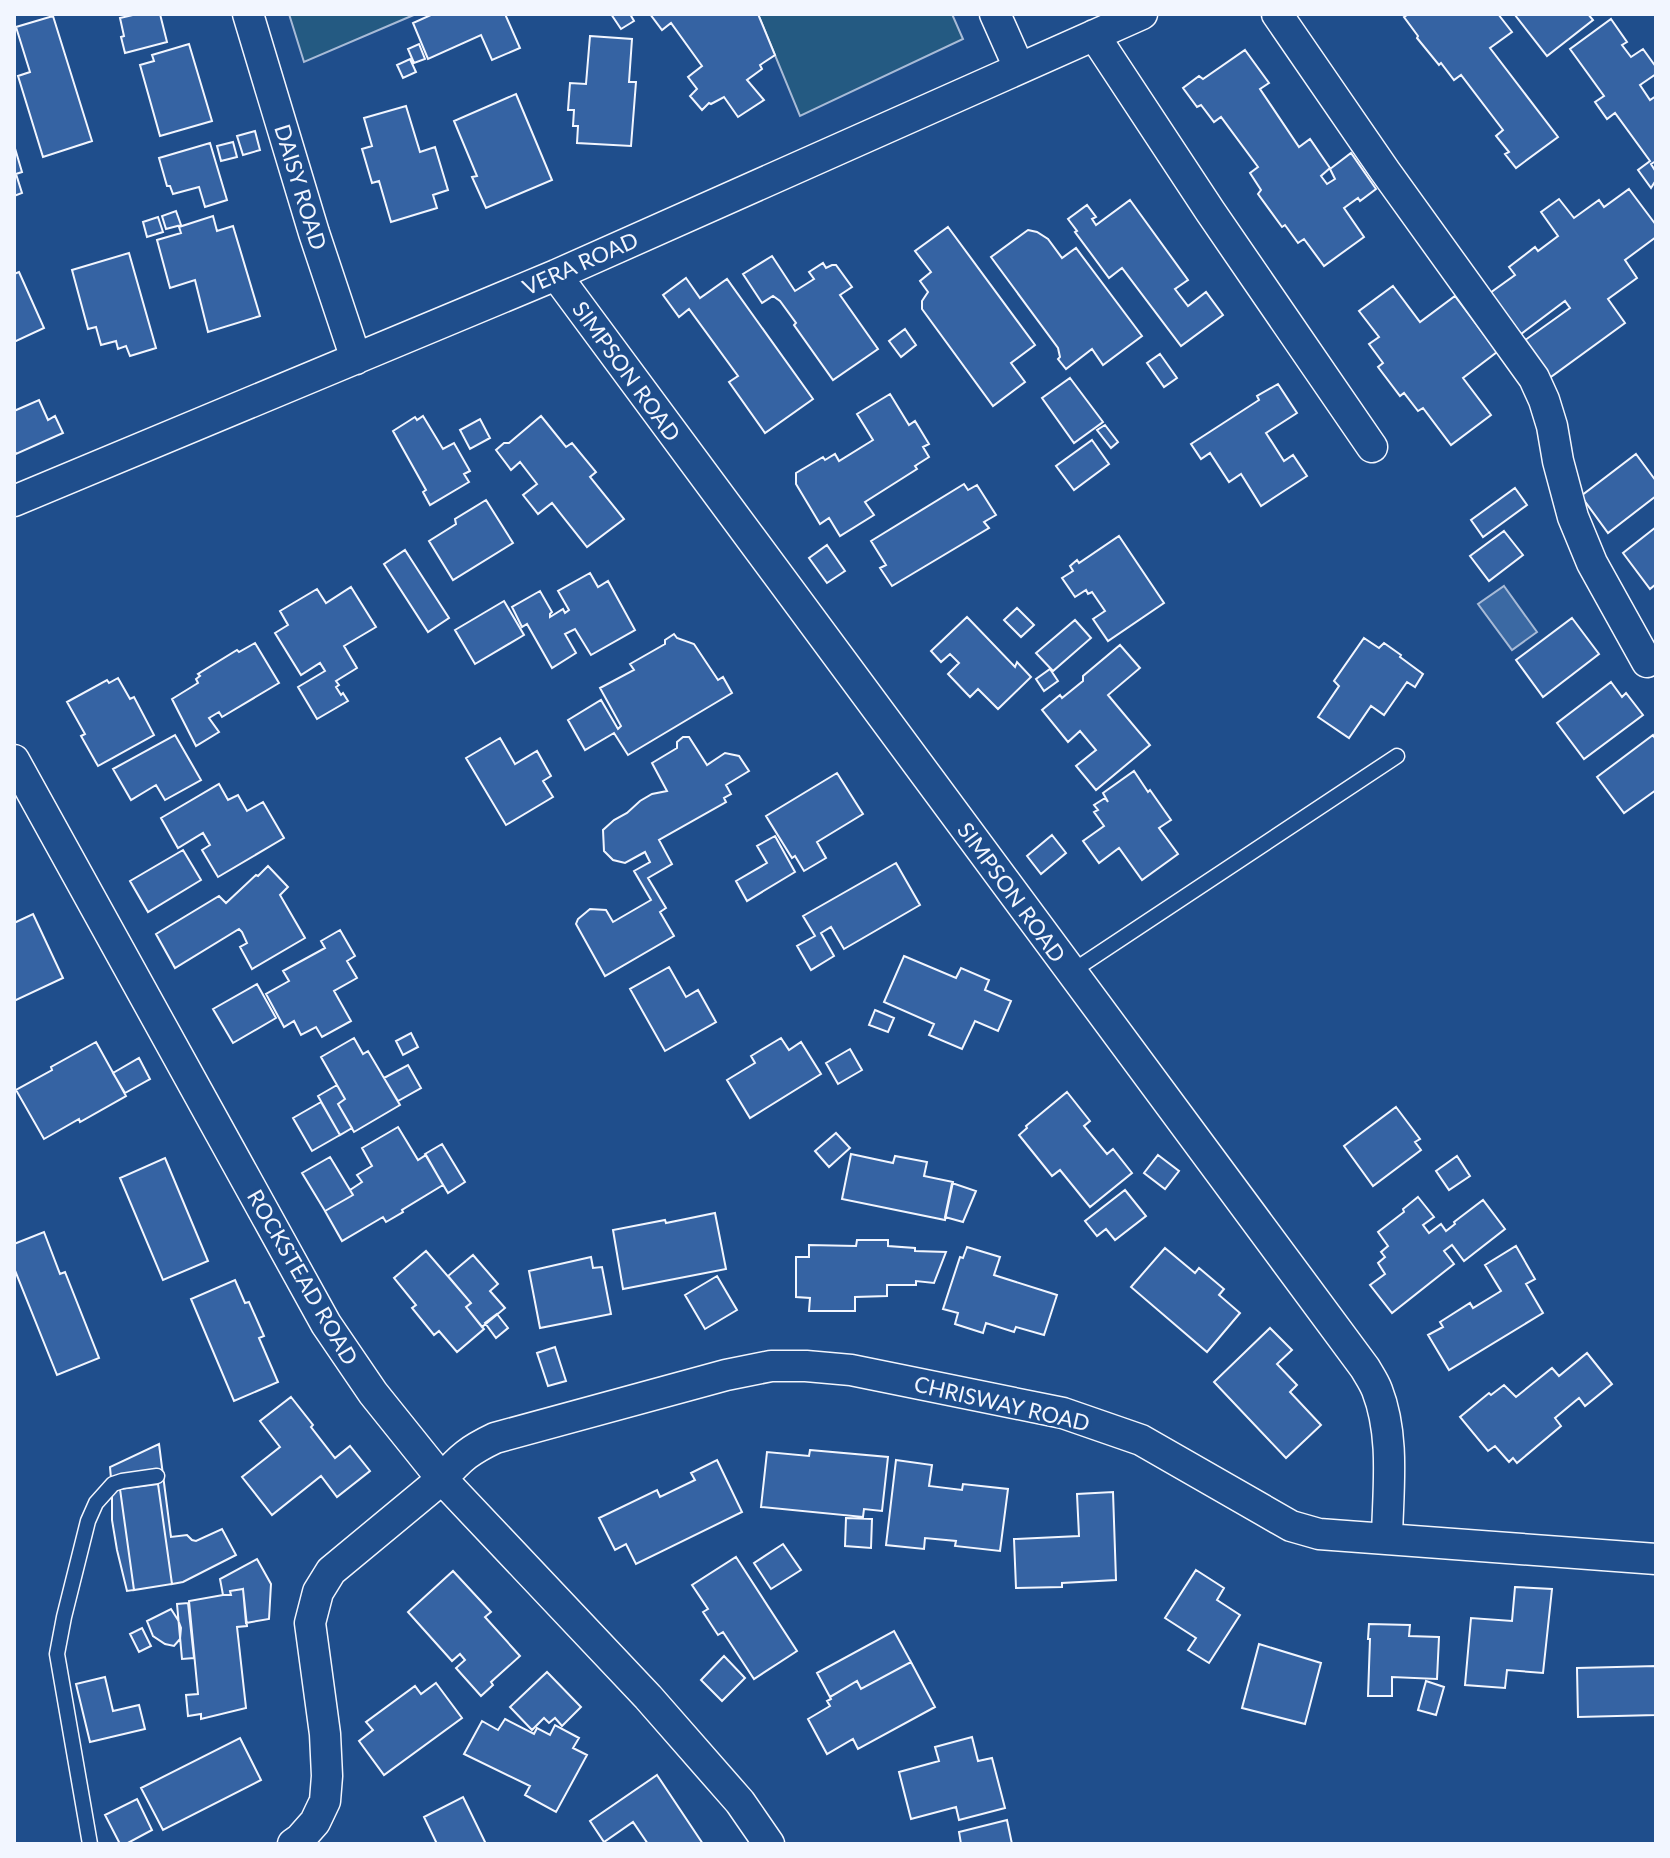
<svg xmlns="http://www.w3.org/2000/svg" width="1670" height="1858" viewBox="0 0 1670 1858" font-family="Lato,sans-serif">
  <rect width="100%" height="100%" fill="#1f4e8c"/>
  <path fill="#245a82" stroke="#a8bbd7" stroke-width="2" d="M289 14H416L304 62Z
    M758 14H952L963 39 800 116Z"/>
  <path fill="#3b69a3" stroke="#a8bbd7" stroke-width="2" d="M1504 586 1537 632 1512 650 1478 604Z"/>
  <path fill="#3563a3" stroke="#f2f6ff" stroke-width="2" d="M137 14H160L167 42 125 53 121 37 124 36 120 18Z
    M433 14H505L520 48 492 60 481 35 428 59 413 23Z
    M611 14H630L634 21 621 29Z
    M650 14H758L775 55 760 65 762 69 747 80 764 100 738 117 724 97 711 104 709 103 702 110 690 96 697 89 688 77 702 66 671 23 662 30Z
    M1409 14H1498L1512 32 1490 48 1558 137 1516 168 1505 154 1509 152 1496 136 1503 130 1461 75 1454 80 1441 63 1439 65 1417 38 1418 36 1404 17Z
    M1588 14 1593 20 1547 56 1515 15Z
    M53 16 92 141 43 157 18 76 30 72 16 27Z
    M1611 19 1627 42 1622 45 1631 57 1643 49 1656 67V74L1640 85 1650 100 1656 96V161L1651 164 1656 172V180L1651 188 1638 170 1650 161 1615 113 1607 119 1595 102 1604 96 1570 49Z
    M590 36 632 39 629 82H636L631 146 577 143 578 126H573L574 110H568L570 83 586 84Z
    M189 44 212 121 160 136 140 65 154 61 152 55Z
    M419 44 425 59 414 63 408 49Z
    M1245 50 1269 83 1260 89 1299 147 1310 139 1330 168 1321 176 1327 184 1335 179 1330 169 1351 153 1376 189 1360 201 1358 198 1344 208 1364 237 1324 266 1304 239 1298 243 1285 225 1282 227 1258 194 1261 190 1250 173 1258 167 1221 117 1214 122 1201 105 1197 107 1183 88 1199 76 1203 79Z
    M410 59 416 72 403 78 397 65Z
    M516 94 552 180 486 208 472 177 477 176 454 121Z
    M406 106 420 152 435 147 448 190 433 195 437 208 391 222 379 181 372 183 362 149 372 146 364 118Z
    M255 131 260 150 243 155 237 136Z
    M233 142 237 157 221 161 217 146Z
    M210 143 227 200 205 207 199 187 173 194 170 186H167L159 158Z
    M14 145 22 172 16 174 22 193 14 196Z
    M1629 189 1656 225V237L1625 260 1637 278 1608 299 1625 323 1548 379 1521 343 1570 308 1565 301 1521 334 1490 293 1515 275 1509 267 1535 247 1538 251 1558 236 1541 212 1559 199 1574 218 1599 200 1604 207Z
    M1130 200 1188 280 1175 289 1188 306 1206 292 1223 315 1181 346 1122 268 1109 278 1075 232 1077 231 1068 219 1087 205 1096 217 1092 219 1096 225Z
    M176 211 181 225 166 229 162 216Z
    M213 216 217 231 233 226 260 316 208 332 195 280 170 288 157 240 181 233 179 227Z
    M158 217 163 232 147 237 143 222Z
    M948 227 1035 345 1011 363 1025 382 993 406 922 309V301L928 292 920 281 931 272 915 251Z
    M1028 230 1037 232 1048 239 1062 258 1076 248 1142 336 1103 365 1092 349 1066 369 1058 359 1060 357 1058 348 991 257Z
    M129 253 156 348 130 356 126 346 118 349 116 341 101 345 96 327 88 329 72 270Z
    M772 256 795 291 814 279 809 272 823 263 826 268 832 265H836L852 287 840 295 878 349 833 380 794 325 796 323 780 301 773 296 762 303 743 274Z
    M19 272 44 328 14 342V274Z
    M686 278 700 298 727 279 813 399 765 433 729 382 738 376 689 309 679 317 663 295Z
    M1393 286 1420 322 1455 296 1497 352 1463 378 1491 415 1451 445 1423 408 1418 411 1404 393 1400 396 1378 367 1383 363 1369 344 1379 337 1359 311Z
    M905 329 916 345 901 357 889 341Z
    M1160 354 1177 378 1164 387 1147 363Z
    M1070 378 1103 422 1074 443 1042 398Z
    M1278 384 1297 413 1266 433 1284 461 1293 455 1307 476 1261 506 1241 474 1229 482 1210 453 1201 459 1191 444 1259 400 1257 396Z
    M890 394 909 425 915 421 929 444 923 447 929 457 915 466 917 469 865 502 874 515 840 536 829 518 820 524 796 484V473L823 457 825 460 835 454 839 461 873 440 857 414Z
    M39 400 48 420 55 416 63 433 16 454 14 449V411Z
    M423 416 443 449 454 443 470 471 464 474 469 482 430 505 423 492 426 490 393 431 415 417 417 420Z
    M541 416 566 447 572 443 596 472 590 477 624 519 587 547 552 503 538 514 523 495 537 484 520 462 511 470 496 450 504 443H509Z
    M480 419 490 438 470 449 460 430Z
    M1105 425 1118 442 1111 448 1097 430Z
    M1092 440 1109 464 1074 490 1056 466Z
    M1636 454 1656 481V496L1608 533 1581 496Z
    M964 484 968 490 977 485 996 515 984 522 989 528 892 586 880 568 886 565 871 541Z
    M1515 488 1527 505 1483 537 1471 520Z
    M486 500 513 543 453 580 429 541 456 524 455 519Z
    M1656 527V584L1650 589 1623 553Z
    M1504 531 1523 555 1489 581 1470 556Z
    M1119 536 1164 603 1108 641 1093 619 1105 611 1092 592 1088 594 1086 590 1075 597 1062 578 1073 571 1070 566 1077 560 1079 563Z
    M827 545 845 571 827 583 809 558Z
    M405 550 449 618 428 632 384 564Z
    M590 573 598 587 608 581 635 630 591 655 575 629 565 634 576 653 552 668 527 624 522 627 512 607 540 591 552 612 550 614V617L563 609 565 613 569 610 558 591Z
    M351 587 376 627 344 646 357 668 336 681 339 685 336 687 341 695 343 693 348 701 317 719 298 687 325 671 320 663 301 675 275 633 288 625 280 611 317 589 326 603Z
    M504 601 524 635 475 664 455 630Z
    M1017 608 1034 625 1021 637 1004 620Z
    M967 617 1015 667 1017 662 1031 677 998 709 978 689 970 697 948 674 959 663 950 654 941 662 931 651Z
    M1572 618 1599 654 1543 697 1516 660Z
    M1075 620 1091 638 1053 671 1036 653Z
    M674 634 677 638 694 644 718 680 723 677 732 693 628 755 614 733 585 750 568 720 601 700 618 729 621 726 600 688 634 670 630 664 665 644V640Z
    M1364 638 1379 648 1384 643 1401 655 1400 657 1423 674 1415 687 1407 682 1384 715 1371 706 1349 738 1318 717 1339 686 1334 681Z
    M255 643 279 683 222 717 219 712 209 718 219 732 196 746 172 699 198 683 196 679 200 676 198 674 237 650 239 652Z
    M1120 645 1140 668 1108 695 1150 745 1096 790 1076 766 1096 750 1080 731 1068 742 1042 710 1060 695 1062 698 1083 681V676Z
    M1050 669 1058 681 1044 691 1036 679Z
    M118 678 130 699 134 697 154 735 98 766 81 736 85 734 67 702 107 680 109 683Z
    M1611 682 1622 697 1626 693 1643 715 1584 759 1557 723Z
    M175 735 201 780 165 800 156 785 131 800 113 769Z
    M1653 735 1656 740V790L1624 813 1597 777Z
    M683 737H689L707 765 725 753 739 756 749 771 726 785 731 794 724 798 726 802 659 840 672 864 648 878 666 908 660 912 674 936 605 976 576 924 578 919 590 909 606 910 613 922 651 900 634 871 650 862 645 852 625 863 613 860 604 851 603 830 614 820 627 813 640 801 652 794 667 791 652 763 677 748V742Z
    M500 738 515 764 537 751 551 776 543 781 553 797 506 825 466 758Z
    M1134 771 1148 792 1150 790 1171 820 1159 828 1178 854 1142 880 1119 848 1099 863 1083 841 1104 826 1094 812 1098 810 1094 805 1105 798 1108 802 1103 793Z
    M837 773 863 814 817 842 826 858 804 871 795 856 792 858 766 816Z
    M219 784 228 800 238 795 247 811 263 802 284 838 218 877 202 850 210 845 203 833 178 848 161 818Z
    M1052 835 1066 853 1041 874 1027 856Z
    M775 836 795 872 747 901 736 881 767 863 757 846Z
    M183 850 201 880 148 912 130 881Z
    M896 863 920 905 844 949 831 927 821 933 834 956 811 970 797 946 815 936 803 916Z
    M268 866 288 887 280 895 305 938 252 969 240 947 247 943 242 932 239 929 175 968 156 934 219 896 226 903 256 875 258 876Z
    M33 914 63 978 14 1001V923Z
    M340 930 355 956 347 961 357 978 334 991 351 1021 322 1037 316 1027 301 1035 294 1021 284 1027 266 994 289 981 283 971 325 948 321 941Z
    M904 956 956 978 961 968 989 980 985 990 1011 1001 998 1031 975 1021 962 1049 929 1035 934 1024 884 1002Z
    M669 967 686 997 698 990 716 1022 665 1051 630 989Z
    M257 984 276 1018 233 1043 213 1009Z
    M875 1010 894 1018 888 1032 869 1025Z
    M411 1033 418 1047 403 1055 396 1041Z
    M354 1038 363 1054 368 1051 400 1105 354 1132 338 1104 345 1099 321 1057Z
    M781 1038 789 1050 801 1042 821 1074 750 1118 727 1080 755 1063 751 1056Z
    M96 1042 126 1096 80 1122 79 1119 44 1139 16 1090 52 1070 51 1067Z
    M850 1049 862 1070 838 1084 826 1063Z
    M139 1058 150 1079 125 1093 113 1073Z
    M408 1065 421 1088 398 1101 384 1078Z
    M337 1085 345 1099 338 1104 352 1128 340 1135 318 1096Z
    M1067 1092 1090 1121 1084 1126 1107 1154 1113 1149 1132 1173 1090 1207 1060 1170 1052 1176 1019 1135 1027 1128 1026 1126Z
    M321 1102 340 1135 312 1151 293 1118Z
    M1396 1107 1420 1139 1415 1142 1421 1150 1373 1186 1344 1146Z
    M398 1127 418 1160 426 1155 443 1185 402 1210 403 1212 386 1222 383 1217 342 1241 325 1211 353 1195 350 1190 362 1182 357 1175 372 1166 362 1148Z
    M836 1133 850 1148 829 1167 815 1151Z
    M442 1144 465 1182 448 1193 425 1154Z
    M851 1154 893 1163 895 1156 927 1162 924 1176 953 1182 945 1220 842 1199Z
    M1158 1155 1179 1171 1165 1189 1144 1173Z
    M1457 1156 1470 1176 1449 1190 1436 1171Z
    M330 1157 353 1195 325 1211 302 1173Z
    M165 1158 208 1261 163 1280 120 1178Z
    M952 1183 976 1191 963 1222 945 1217Z
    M1125 1190 1146 1216 1115 1240 1106 1229 1097 1236 1085 1221Z
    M1418 1197 1434 1217 1423 1225 1429 1233 1441 1224 1446 1231 1455 1224 1454 1222 1483 1200 1505 1229 1464 1261 1452 1245 1444 1251 1454 1264 1392 1313 1370 1285 1385 1274 1378 1263 1385 1257 1381 1252 1388 1246 1378 1232 1404 1212 1403 1209Z
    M715 1213 726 1269 623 1289 613 1230 665 1220 666 1223Z
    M44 1232 60 1274 65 1272 99 1358 57 1375 14 1268V1244Z
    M857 1240H888V1246L915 1248V1251L946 1252 934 1283 916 1281V1285H887V1296L855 1297V1311H809L810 1298 796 1297V1257H809V1245L856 1246Z
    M1516 1246 1535 1279 1526 1284 1543 1313 1449 1370 1428 1335 1443 1327 1440 1322 1470 1303 1473 1308 1501 1291 1485 1265Z
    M967 1247 1000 1257 994 1275 1057 1295 1044 1335 1016 1327 1014 1332 986 1323 983 1333 955 1324 958 1313 943 1309 960 1257 963 1258Z
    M1165 1248 1195 1273 1199 1268 1224 1289 1219 1295 1240 1313 1207 1352 1131 1287Z
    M426 1251 471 1303 466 1307 484 1329 457 1352 439 1331 434 1335 412 1308 416 1305 394 1278Z
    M473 1255 498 1284 490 1291 505 1308 482 1327 466 1307 471 1303 448 1276Z
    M591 1257 593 1268 602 1267 611 1314 540 1328 529 1271Z
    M717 1276 737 1310 705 1329 685 1295Z
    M235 1280 245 1303 249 1302 264 1336 259 1338 278 1382 234 1401 191 1299Z
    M497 1314 508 1328 496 1338 485 1323Z
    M1270 1328 1292 1350 1277 1364 1297 1385 1290 1392 1321 1425 1286 1458 1214 1382Z
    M555 1347 566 1381 548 1386 537 1353Z
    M1587 1353 1612 1384 1585 1406 1579 1398 1555 1418 1561 1426 1517 1463 1513 1458 1509 1462 1495 1446 1488 1451 1460 1417 1489 1393 1491 1395 1504 1385 1516 1397 1552 1368 1559 1376Z
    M291 1397 313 1425 311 1427 335 1458 350 1446 370 1471 337 1497 321 1476 272 1515 242 1477 280 1447 260 1421Z
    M159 1444 171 1537 187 1535 192 1540 196 1541 222 1529 236 1555 183 1582 172 1584 158 1484 112 1490 110 1467Z
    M810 1450 888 1457 882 1511 864 1509 863 1517 761 1507 767 1452 809 1456Z
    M717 1460 742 1512 636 1564 626 1544 615 1550 599 1518 657 1490 660 1497 695 1480 691 1473Z
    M896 1460 932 1465 929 1486 962 1490 963 1484 1008 1489 1000 1551 955 1546 956 1541 925 1538 924 1549 886 1545Z
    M158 1484 172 1584 134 1590 120 1489Z
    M120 1489 134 1590 127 1591 117 1550 112 1520V1490Z
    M1113 1492 1116 1580 1062 1583V1587L1016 1588 1014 1539 1079 1536 1077 1494Z
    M846 1518 872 1519 871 1548 845 1546Z
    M783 1544 801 1570 771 1589 754 1563Z
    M736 1557 797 1651 754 1679 723 1632 718 1635 703 1612 708 1609 692 1585Z
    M257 1559 271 1584 269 1619 246 1623 243 1589 230 1591 231 1595H223L220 1579Z
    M1196 1570 1224 1588 1217 1600 1240 1615 1209 1663 1188 1650 1196 1638 1165 1618Z
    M453 1571 491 1612 485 1617 520 1656 491 1682 493 1685 481 1696 456 1668 465 1660 460 1654 452 1661 408 1612Z
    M1515 1587 1552 1589 1543 1673 1507 1670 1505 1688 1465 1685 1471 1618 1512 1621Z
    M243 1589 247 1626 237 1627 246 1708 201 1719V1714L188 1716 186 1695 198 1694 189 1601 223 1595H231L230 1591Z
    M188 1603 194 1658 182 1659 177 1604Z
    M171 1609 178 1620 181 1628 180 1639 174 1646 165 1644 153 1636 147 1621Z
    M1369 1624 1410 1625 1409 1636 1439 1637 1437 1679 1392 1677V1696H1368L1370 1639H1368Z
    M142 1628 151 1646 139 1652 130 1634Z
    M894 1631 911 1662 861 1689 857 1681 830 1697 817 1673Z
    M1259 1644 1321 1663 1305 1724 1242 1708Z
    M724 1656 745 1678 722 1701 701 1680Z
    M911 1662 935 1707 858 1749 853 1739 827 1754 808 1719 830 1706 827 1701 831 1699 830 1697 857 1681 861 1689Z
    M1656 1666V1715L1578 1717 1577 1668Z
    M547 1672 581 1707 562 1726 555 1718 549 1723 544 1718 532 1730 510 1707Z
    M105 1677 113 1711 139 1705 145 1729 90 1742 76 1684Z
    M1426 1681 1444 1687 1436 1715 1418 1710Z
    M436 1683 462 1718 384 1775 359 1741 373 1730 366 1722 415 1686 421 1694Z
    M505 1719 534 1734 537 1728 550 1735 555 1725 579 1738 573 1748 587 1755 556 1812 525 1795 530 1786 464 1754 482 1721 498 1730Z
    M972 1737 978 1761 992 1758 1005 1808 959 1820 956 1807 911 1819 899 1772 939 1761 935 1747Z
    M240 1738 261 1780 163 1830 141 1788Z
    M657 1775 703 1844H648L633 1822 604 1842 590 1821Z
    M463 1797 486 1844H437L424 1817Z
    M137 1799 152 1830 126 1844H120L105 1815Z
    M1007 1820 1012 1844H961L959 1832Z"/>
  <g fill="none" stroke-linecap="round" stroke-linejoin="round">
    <defs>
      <path id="service" d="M1071 972 1397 756
        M90 1844 57 1654 64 1617 88 1521 96 1503 113 1484 122 1481 157 1476"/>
      <path id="minor" d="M248 14 314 233 356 359
        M995 14 1019 68
        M1277 14 1385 171 1534 378 1544 400 1552 426 1558 461 1573 517 1592 563 1647 662
        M1094 35 1210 211 1372 447
        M556 275 1365 1368C1369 1375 1374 1382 1377 1390 1395 1436 1388 1489 1387 1538
        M14 501 556 275 1142 14
        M14 760 326 1324 373 1393 442 1479 648 1697 740 1802 769 1844
        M293 1844 300 1839 315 1822 325 1801 327 1776 325 1734 310 1623 318 1592 331 1571 442 1479C461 1457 470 1450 495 1438L726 1375 771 1366H806L851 1370 1063 1413 1141 1440 1291 1526 1319 1534 1656 1559"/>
    </defs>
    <use href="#service" stroke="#f2f6ff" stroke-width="17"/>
    <use href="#minor" stroke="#f2f6ff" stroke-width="33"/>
    <use href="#service" stroke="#1f4e8c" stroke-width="14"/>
    <use href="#minor" stroke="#1f4e8c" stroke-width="30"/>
  </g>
  <g text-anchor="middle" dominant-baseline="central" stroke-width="6" stroke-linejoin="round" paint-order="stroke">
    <g font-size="22" fill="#f2f6ff" stroke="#1f4e8c">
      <text transform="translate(301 187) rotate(73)">DAISY ROAD</text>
      <text transform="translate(580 263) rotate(-24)">VERA ROAD</text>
      <text transform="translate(627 371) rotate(54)">SIMPSON ROAD</text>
      <text transform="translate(1012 892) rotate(54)">SIMPSON ROAD</text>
      <text transform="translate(303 1277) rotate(60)">ROCKSTEAD ROAD</text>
      <text transform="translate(1002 1403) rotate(13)">CHRISWAY ROAD</text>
    </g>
  </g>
  <rect width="1670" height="1858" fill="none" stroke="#f2f6ff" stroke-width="32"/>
</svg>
